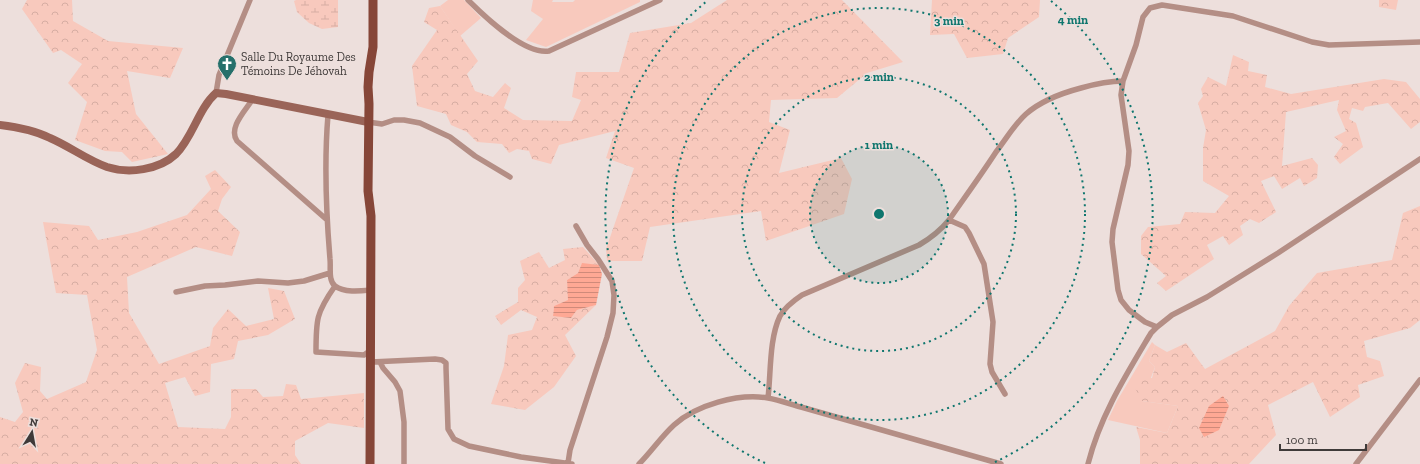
<svg xmlns="http://www.w3.org/2000/svg" width="1420" height="464" viewBox="0 0 1420 464" font-family="'Zilla Slab',serif">
  <defs>
    <pattern id="forest-crowns" width="20" height="18" patternUnits="userSpaceOnUse"><rect width="20" height="18" fill="#f8c9bd"/><path d="M2 6a3 3 0 1 1 6 0M12 15a3 3 0 1 1 6 0" fill="none" stroke="#d6ada3"/></pattern>
    <pattern id="wetland-marsh" width="20" height="14" patternUnits="userSpaceOnUse"><rect width="20" height="14" fill="#f8c9bd"/><path d="M1 5h8M5 5V1M11 12h8M15 12V8" fill="none" stroke="#d6ada3"/></pattern>
    <pattern id="water-rules" width="6" height="5" patternUnits="userSpaceOnUse"><rect width="6" height="5" fill="#fea894"/><path d="M0 2.5h6" fill="none" stroke="#cf8a7a"/></pattern>
  </defs>
  <rect width="100%" height="100%" fill="#eddfdc"/>
  <path fill="#f8c9bd" d="M448 0H464L481 18 460 36 440 6Z
    M533 0H553L552 2H573L575 0H640V2L546 47 526 40 543 19 531 11Z
    M1152 342 1155 345 1149 361 1155 367 1142 401 1178 406 1167 433 1108 420 1117 401Z"/>
  <path fill="url(#forest-crowns)" d="M27 0H72L73 21 108 41 183 48 170 78 127 71 136 114 168 154 132 162 122 152 105 151 75 140 87 102 68 83 82 64 61 50 53 53 22 9Z
    M727 0H842L903 62 867 73 837 98 771 100 769 122 790 130 779 173 841 158 852 179 844 214 766 241 761 211 650 227 642 261H607L606 249 634 168 606 158 615 131 559 145 551 164 532 159 529 151 517 149 509 153 502 144 477 142 467 132 451 125 446 114 417 106 412 66 437 30 424 22 429 8 440 6 478 61 467 74 475 91 493 97 505 83 511 88 504 108 523 120 572 121 581 100 572 97 576 72H619L630 33 691 23Z
    M932 0H1040L1039 17 1008 38 1003 54 967 58 954 34 930 35Z
    M1379 0H1398L1396 10 1379 7Z
    M1233 55 1249 62 1248 71 1267 75 1265 87 1291 94 1384 79 1406 82 1420 99V122L1411 129 1388 103 1365 107 1363 111 1352 108 1349 119 1356 123 1363 147 1340 164 1334 157 1343 144 1334 137 1346 131 1337 110 1339 100 1286 112 1282 166 1312 158 1318 165 1317 178 1304 186 1300 178 1282 189 1274 176 1261 181 1276 212 1259 223 1250 219 1240 226 1243 235 1229 245 1223 236 1207 245 1214 259 1166 291 1157 283 1166 276 1141 254V236L1148 227 1180 224 1185 212 1215 213 1229 196 1203 181V148L1206 130 1198 103 1203 96 1201 89 1208 77 1226 86Z
    M215 170 231 187 222 199 218 211 240 232 232 256 196 247 127 277 129 313 159 364 210 346 213 328 228 309 246 326 274 319 268 288 284 291 295 319 268 335 238 341 234 359 211 364 210 392 195 396 185 377 165 383 178 427 225 429 231 417V389H256L263 397 283 396 286 384 296 385 301 399 364 393V428L328 423 295 441V455L301 464H0V417L15 422 23 412 15 383 25 363 41 367 40 391 47 399 86 382 97 350 87 295 56 293 43 222 89 226 98 240 137 232 187 215 211 189 205 176Z
    M1420 206V320L1410 328 1364 341 1367 357 1380 361 1384 376 1358 385 1360 397 1330 417 1313 382 1268 405 1276 435 1249 464H1140V440L1136 427 1167 433 1178 406 1142 401 1134 386 1140 378H1152L1155 367 1149 361 1155 345 1167 352 1186 343 1205 369 1275 331 1289 306 1317 273 1392 260 1403 213Z
    M583 247 599 265 582 264 578 273 567 280 569 300 554 306 553 315 571 318 577 310 596 305 565 335 576 356 554 387 525 410 491 404 504 366 508 335 532 330 537 317 521 310 501 325 495 316 518 302V288L525 280 520 261 539 252 549 268 565 260 563 249Z"/>
  <path fill="url(#wetland-marsh)" d="M296 0H338V27L322 29 309 23 297 12 294 1Z"/>
  <path fill="url(#water-rules)" d="M582 263 599 265 602 274 596 305 577 310 571 318 553 316 554 306 568 300 567 280 578 273Z
    M1223 396 1229 406 1219 430 1204 437 1199 428 1209 406Z"/>
  <g fill="none" stroke-linecap="round" stroke-linejoin="round">
    <path stroke="#b48e85" stroke-width="5.5" d="M468 0C484 16 525 55 549 51L660 0
      M216 93 219 75 250 0
      M252 100C245 111 228 128 237 141L326 219
      M328 115C324 163 326 211 330 259 331 268 328 280 335 286 344 293 361 291 371 290
      M368 122 382 124 394 120H404L420 123 450 137 475 156 510 177
      M949 220 965 227 969 233 984 264 993 322 990 364 992 372 1005 394
      M335 286C316 313 316 320 316 352L364 355 371 350
      M176 292 205 286 225 285 258 281 288 283 304 281 330 273
      M1157 327 1145 322 1129 310 1121 300 1118 290 1112 242 1113 229 1128 165 1129 151 1121 95 1123 81 1136 45 1143 17 1150 8 1162 5 1233 16 1312 42 1329 45 1420 42
      M371 362 435 359 442 360 446 363V368L448 429 454 439 469 446 521 457 572 464
      M380 362 383 368 395 382 400 391 404 422V464
      M768 398C771 373 769 339 780 316 785 307 793 301 802 295L919 245C931 238 940 231 949 220 965 197 981 175 996 152 1006 139 1014 125 1026 114 1042 100 1062 93 1081 88 1095 84 1108 81 1123 81
      M568 463 570 450 607 337 613 313 614 295 612 281 598 259 587 245 576 226
      M639 464C651 452 661 437 674 425 696 405 738 393 768 398 779 400 790 404 801 407L1001 464
      M1088 464C1100 416 1126 375 1151 333L1157 327 1172 315 1207 297 1278 253 1420 159
      M1356 464 1420 380"/>
    <path stroke="#9a6458" stroke-width="8" d="M0 125C17 127 34 130 50 138 69 146 87 160 107 167 129 174 159 170 176 154 193 137 198 109 216 93L226 94 368 122"/>
    <path stroke="#864638" stroke-width="9" d="M370 464 371 216 368 191 369 104 368 87 369 72 373 47V0"/>
  </g>
  <circle cx="879" cy="214" r="69" fill="#0f766e" fill-opacity=".12"/>
  <g fill="none" stroke="#0f766e" stroke-width="2" stroke-dasharray="2 4">
    <circle cx="879" cy="214" r="69"/>
    <circle cx="879" cy="214" r="137"/>
    <circle cx="879" cy="214" r="206"/>
    <path d="M765 463A274 274 0 0 1 707 1M1051 1A274 274 0 0 1 993 463"/>
  </g>
  <defs>
    <symbol id="church-pin" viewBox="-11 -11 22 30"><path d="M0 17L-7.5 6A9.5 9.5 0 1 1 7.5 6Z" fill="#26706b" stroke="#eddfdc"/><path d="M-1.2-6h2.4v3.5h3.3v2.4h-3.3V6h-2.4V-.1h-3.3v-2.4h3.3Z" fill="#fff"/></symbol>
  </defs>
  <g fill-rule="evenodd">
    <use href="#church-pin" x="216" y="53" width="22" height="30"/>
  </g>
  <g text-anchor="middle" dominant-baseline="central" stroke-width="3" stroke-linejoin="round" paint-order="stroke">
    <g font-size="12" fill="#3f3a39" stroke="#eddfdc" text-anchor="start">
      <text x="241" y="57">Salle Du Royaume Des<tspan x="241" dy="14">Témoins De Jéhovah</tspan></text>
    </g>
  </g>
  <circle cx="879" cy="214" r="6" fill="#0f766e" stroke="#eddfdc" stroke-width="2"/>
  <g font-size="12" text-anchor="middle" font-weight="bold" fill="#0f766e" stroke="#eddfdc" stroke-width="3" stroke-linejoin="round" paint-order="stroke">
    <text x="1073" y="24">4 min</text>
    <text x="949" y="25">3 min</text>
    <text x="879" y="81">2 min</text>
    <text x="879" y="149">1 min</text>
  </g>
  <g transform="translate(32 432) rotate(11)" stroke="#eddfdc" stroke-width="3" paint-order="stroke">
  <path d="M0-3L7 15L0 10L-7 15Z" fill="#3f3a39"/>
  <text y="-6" font-size="11" font-weight="bold" text-anchor="middle" fill="#3f3a39">N</text>
  </g>
  <path d="M1280 444v6h86v-6" fill="none" stroke="#3f3a39" stroke-width="2"/>
  <text x="1286" y="444" font-size="12" fill="#3f3a39" stroke="#eddfdc" stroke-width="3" paint-order="stroke">100 m</text>
</svg>
